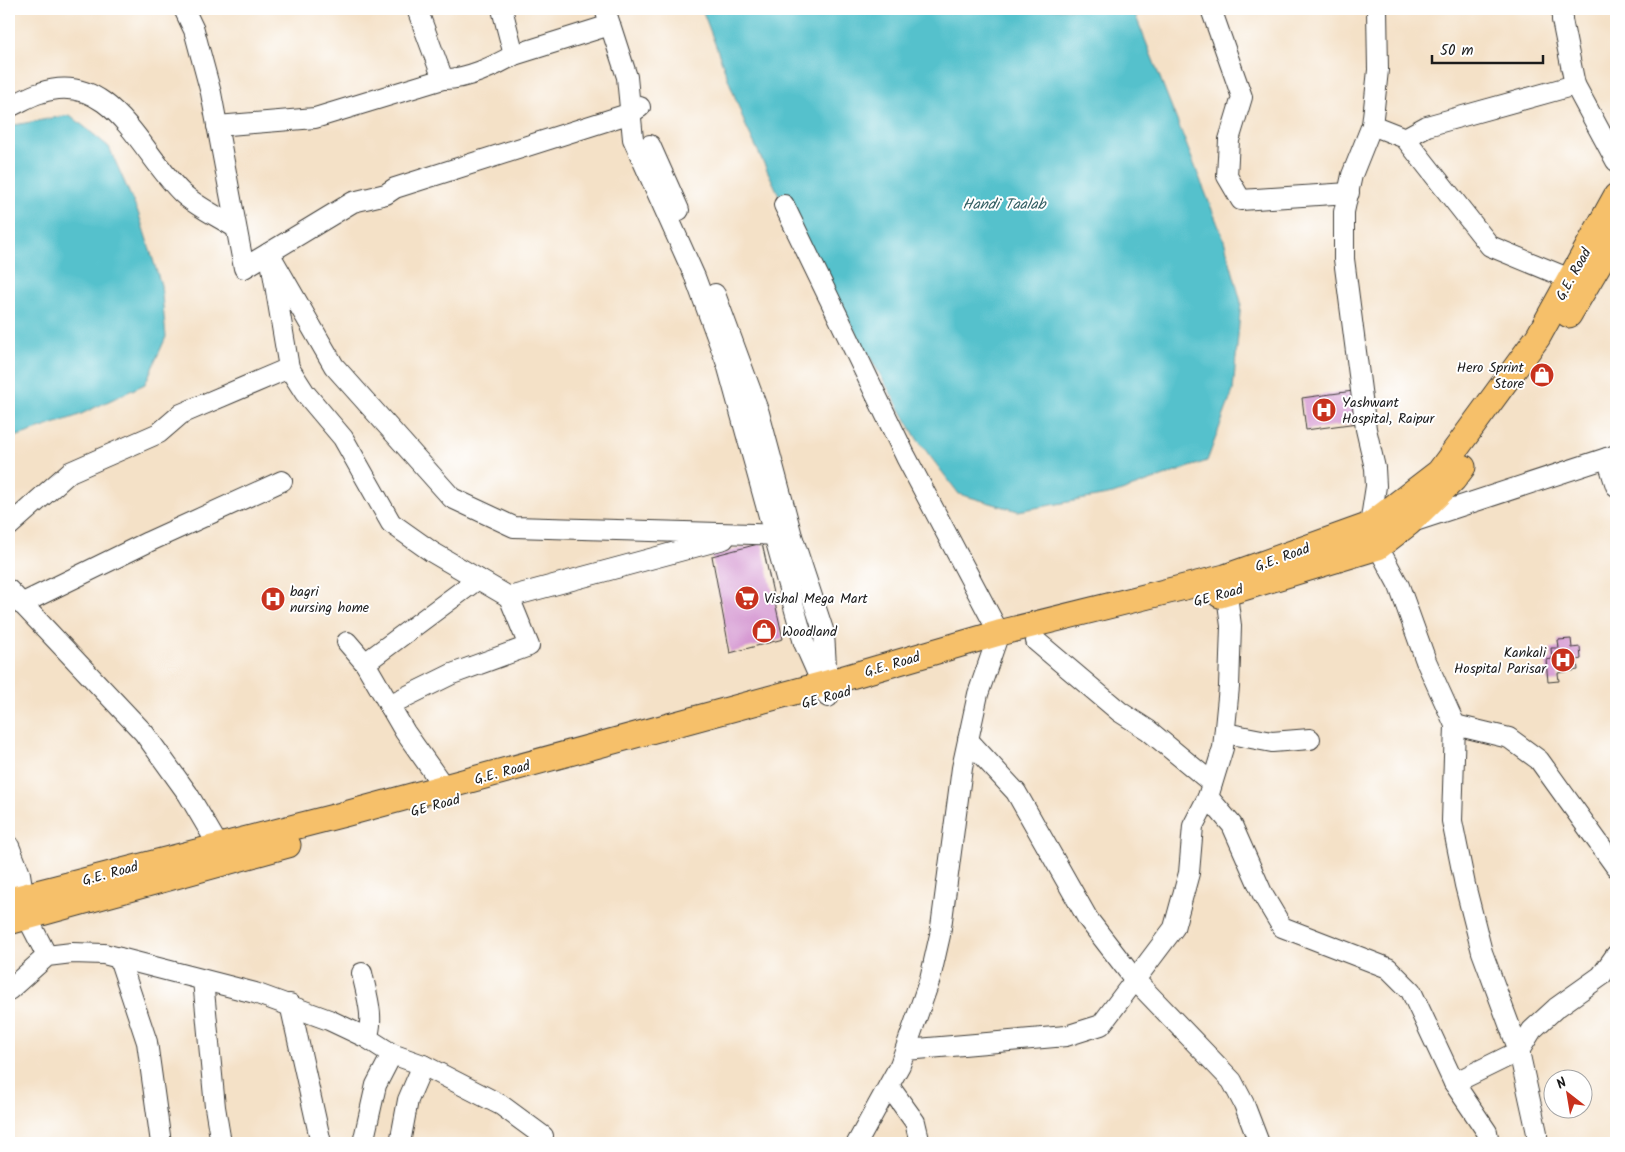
<svg xmlns="http://www.w3.org/2000/svg" width="1625" height="1152" viewBox="0 0 1625 1152" font-family="Kalam,sans-serif">
  <style>
    .water { fill: #54c1cc; stroke: #386e74 }
    .building { fill: #d495d0 }
    .lines { fill: none; stroke-linecap: round; stroke-linejoin: round }
    .minor-casing { stroke: #3c3a36; stroke-width: 22 }
    .major-casing { stroke: #3c3a36; stroke-width: 27 }
    .minor { stroke: #fff; stroke-width: 20 }
    .major { stroke: #f6c06b; stroke-width: 25 }
    .labels { text-anchor: middle; stroke-width: 4; stroke-linejoin: round; paint-order: stroke }
    .street-label { font-size: 14px; fill: #1c1c1c; stroke: #fff }
    .poi-label { font-size: 14px; fill: #1c1c1c; stroke: #fff; text-anchor: start }
    .water-label { font-size: 15px; font-style: italic; fill: #325e62; stroke: #fff }
  </style>
  <rect width="100%" height="100%" fill="#fff"/>
  <filter id="ink" filterUnits="userSpaceOnUse"><feTurbulence type="fractalNoise" baseFrequency=".02" numOctaves="2"/><feDisplacementMap in="SourceGraphic" scale="10" xChannelSelector="R" yChannelSelector="G"/><feConvolveMatrix kernelMatrix="1 2 1 2 8 2 1 2 1" color-interpolation-filters="sRGB"/></filter>
  <filter id="wash" filterUnits="userSpaceOnUse"><feTurbulence type="fractalNoise" baseFrequency=".0096" numOctaves="4" result="noise"/><feDisplacementMap in="SourceGraphic" scale="20" xChannelSelector="R" yChannelSelector="G"/><feGaussianBlur stdDeviation="1.12" result="paint"/><feColorMatrix in="noise" values="0 0 0 0 0 0 0 0 0 0 0 0 0 0 0 0 0 1.4 0 .05"/><feComposite in="paint" operator="in"/></filter>
  <g filter="url(#wash)">
    <rect width="100%" height="100%" fill="#f4e1c7"/>
    <!-- water -->
    <g class="water">
      <path d="M 702,9 L 1133,9 L 1224,240 L 1241,302 L 1233,391 L 1207,461 L 1113,494 L 1018,511 L 959,494 L 917,439 L 790,218 L 745,124 Z"/>
      <path d="M 70,115 L 109,147 L 139,215 L 161,285 L 166,337 L 145,384 L 77,416 L 9,439 L 9,126 Z"/>
    </g>
    <g id="blocks">
      <!-- building -->
      <g class="building">
        <path d="M 1353,391 L 1357,423 L 1306,430 L 1302,398 Z"/>
        <path d="M 762,543 L 783,639 L 730,653 L 712,556 Z"/>
        <path d="M 1571,639 L 1572,648 L 1580,647 L 1581,659 L 1577,660 L 1578,670 L 1558,673 L 1559,681 L 1548,682 L 1546,660 L 1552,659 L 1551,648 L 1559,648 L 1558,640 Z"/>
      </g>
    </g>
  </g>
  <g filter="url(#ink)">
    <use href="#blocks" fill-opacity="0" stroke="#3c3a36" stroke-width="1"/>
    <g class="lines">
      <defs>
        <g id="minor">
          <path d="M 184,9 L 194,30 L 211,93 L 244,268 L 353,202 L 386,194 L 395,188 L 631,113 L 640,107"/>
          <path d="M 417,9 L 443,79"/>
          <path d="M 502,9 L 514,55"/>
          <path d="M 605,9 L 627,77 L 633,139 L 695,277 L 727,364 L 804,643 L 828,697"/>
          <path d="M 1211,9 L 1242,97 L 1229,140 L 1227,176 L 1241,200 L 1349,193"/>
          <path d="M 1377,9 L 1378,70 L 1374,108 L 1372,125 L 1352,175 L 1344,212 L 1344,259 L 1366,429 L 1375,468 L 1376,486 L 1370,525 L 1378,547 L 1399,586 L 1426,661 L 1455,725 L 1452,821 L 1465,885 L 1482,952 L 1519,1051 L 1537,1133 L 1537,1143"/>
          <path d="M 1562,9 L 1562,20 L 1575,85 L 1616,161"/>
          <path d="M 9,107 C 19,103 29,96 40,93 C 111,68 141,154 182,193 C 197,207 219,217 236,228"/>
          <path d="M 1372,125 L 1405,138 L 1490,246 L 1570,279"/>
          <path d="M 217,126 L 315,118 L 443,79 C 465,80 495,66 514,55 L 610,25"/>
          <path d="M 1405,138 L 1427,126 L 1575,85"/>
          <path d="M 650,145 L 679,210"/>
          <path d="M 784,205 L 906,457 L 999,633 L 978,694 L 962,768 L 940,935 L 930,979 L 900,1065 L 857,1143"/>
          <path d="M 269,253 L 334,366 L 452,498 L 514,527 L 785,535"/>
          <path d="M 715,294 L 759,413 L 792,536 L 824,633 L 827,683"/>
          <path d="M 289,368 L 305,393 L 343,438 L 391,523 L 432,552 L 509,597 L 724,539"/>
          <path d="M 1607,458 L 1616,486"/>
          <path d="M 1409,523 L 1616,455"/>
          <path d="M 9,526 L 70,472 L 159,433 L 181,414 L 289,368 L 272,267"/>
          <path d="M 9,590 L 144,733 L 188,794 L 218,845"/>
          <path d="M 21,604 L 148,542 L 282,481"/>
          <path d="M 1036,641 L 1120,712 L 1148,730 L 1212,783"/>
          <path d="M 347,642 L 365,663 L 405,732 L 444,787"/>
          <path d="M 365,663 L 478,579"/>
          <path d="M 389,705 L 452,674 L 529,646 L 509,597"/>
          <path d="M 1455,725 L 1509,738 L 1539,760 L 1616,867"/>
          <path d="M 1225,733 L 1272,742 L 1310,739"/>
          <path d="M 968,740 L 1016,792 L 1088,919 L 1135,980 L 1232,1081 L 1244,1104 L 1259,1143"/>
          <path d="M 1208,797 L 1232,825 L 1263,895 L 1282,927 L 1388,968 L 1411,991 L 1454,1083 L 1519,1051 L 1532,1030 L 1556,1008 L 1601,976 L 1616,955"/>
          <path d="M 9,846 L 20,874 L 27,917 L 47,956"/>
          <path d="M 119,958 L 147,1042 L 161,1143"/>
          <path d="M 362,973 C 366,993 375,1018 367,1038"/>
          <path d="M 203,980 L 215,1107 L 221,1143"/>
          <path d="M 9,990 L 47,956 L 72,953 L 104,954 L 255,993 L 329,1020 L 367,1038 L 392,1054 L 423,1065 L 501,1105 L 543,1136"/>
          <path d="M 290,1004 L 321,1143"/>
          <path d="M 906,1050 L 1066,1036 L 1101,1025 L 1174,928 L 1189,873 L 1193,826 L 1208,797 L 1223,748 L 1229,687 L 1231,626 L 1225,579"/>
          <path d="M 1454,1083 L 1487,1132 L 1489,1143"/>
          <path d="M 889,1086 L 915,1122 L 920,1143"/>
          <path d="M 363,1143 L 376,1085 L 392,1054"/>
          <path d="M 400,1143 L 408,1100 L 423,1065"/>
        </g>
        <g id="major">
          <path d="M 1569,315 L 1616,235"/>
          <path d="M 1220,595 L 1378,547 L 1409,523 L 1454,479 L 1463,467"/>
          <path d="M 9,900 L 345,814 L 827,683 L 999,633 L 1225,577 L 1370,525 L 1439,472 L 1538,337 L 1616,196"/>
          <path d="M 9,922 L 288,845"/>
        </g>
      </defs>
      <!-- minor casing -->
      <use href="#minor" class="minor-casing"/>
      <!-- major casing -->
      <use href="#major" class="major-casing"/>
      <!-- minor -->
      <use href="#minor" class="minor"/>
      <!-- major -->
      <use href="#major" class="major"/>
    </g>
  </g>
  <!-- icons -->
  <defs>
    <symbol id="shop-disc" viewBox="-11 -11 22 22"><circle r="9.5" fill="#c8321e" stroke="#fff"/><path d="M-5-2.5h2.3a2.7 3.5 0 0 1 5.4 0H5L5.5 6h-11ZM-1.5-2.5h3a1.5 2.3 0 0 0-3 0Z" fill="#fff"/></symbol>
    <symbol id="hospital-disc" viewBox="-11 -11 22 22"><circle r="9.5" fill="#c8321e" stroke="#fff"/><path d="M-5-5h3v3.5h4V-5h3V5h-3V1.5h-4V5h-3Z" fill="#fff"/></symbol>
    <symbol id="supermarket-disc" viewBox="-11 -11 22 22"><circle r="9.5" fill="#c8321e" stroke="#fff"/><path d="M-6-5.5h2.5l.6 2H6L4.5 2H-2.5L-4.4-4H-6ZM-1.5 3.2a1.3 1.3 0 1 0 .1 0ZM3 3.2a1.3 1.3 0 1 0 .1 0Z" fill="#fff"/></symbol>
  </defs>
  <g fill-rule="evenodd">
    <use href="#shop-disc" x="1528" y="361" width="28" height="28"/>
    <use href="#hospital-disc" x="1310" y="396" width="28" height="28"/>
    <use href="#supermarket-disc" x="733" y="584" width="28" height="28"/>
    <use href="#hospital-disc" x="259" y="585" width="28" height="28"/>
    <use href="#shop-disc" x="750" y="617" width="28" height="28"/>
    <use href="#hospital-disc" x="1549" y="646" width="28" height="28"/>
  </g>
  <g class="labels">
    <!-- street labels -->
    <g class="street-label">
      <text transform="translate(1573 274) rotate(-61)" y="5">G.E. Road</text>
      <text transform="translate(1282 557) rotate(-20)" y="5">G.E. Road</text>
      <text transform="translate(1218 595) rotate(-15)" y="5">GE Road</text>
      <text transform="translate(892 664) rotate(-16)" y="5">G.E. Road</text>
      <text transform="translate(826 697) rotate(-15)" y="5">GE Road</text>
      <text transform="translate(502 772) rotate(-15)" y="5">G.E. Road</text>
      <text transform="translate(435 805) rotate(-15)" y="5">GE Road</text>
      <text transform="translate(110 873) rotate(-15)" y="5">G.E. Road</text>
    </g>
    <!-- poi labels -->
    <g class="poi-label">
      <text x="1524" y="372" text-anchor="end">Hero Sprint<tspan x="1524" dy="16">Store</tspan></text>
      <text x="1342" y="407">Yashwant<tspan x="1342" dy="16">Hospital, Raipur</tspan></text>
      <text x="290" y="596">bagri<tspan x="290" dy="16">nursing home</tspan></text>
      <text x="764" y="603">Vishal Mega Mart</text>
      <text x="782" y="636">Woodland</text>
      <text x="1546" y="657" text-anchor="end">Kankali<tspan x="1546" dy="16">Hospital Parisar</tspan></text>
    </g>
    <!-- water labels -->
    <g class="water-label">
      <text x="1004" y="209">Handi Taalab</text>
    </g>
  </g>
  <!-- margin -->
  <rect width="1625" height="1152" fill="none" stroke="#fff" stroke-width="30"/>
  <!-- north arrow -->
  <g transform="translate(1568 1094) rotate(329)"><circle r="24" fill="#ffffff" stroke="#a4a4a4"/>
  <path d="M0-4L9 19L0 12L-9 19Z" fill="#c8321e"/>
  <text y="-8" font-size="14" font-weight="bold" text-anchor="middle" fill="#1c1c1c">N</text>
  </g>
  <!-- scale -->
  <path d="M1432 55v8h111v-8" fill="none" stroke="#1c1c1c" stroke-width="2.5"/>
  <text x="1440" y="55" font-size="15" fill="#1c1c1c" stroke="#ffffff" stroke-width="4" paint-order="stroke">50 m</text>
</svg>
